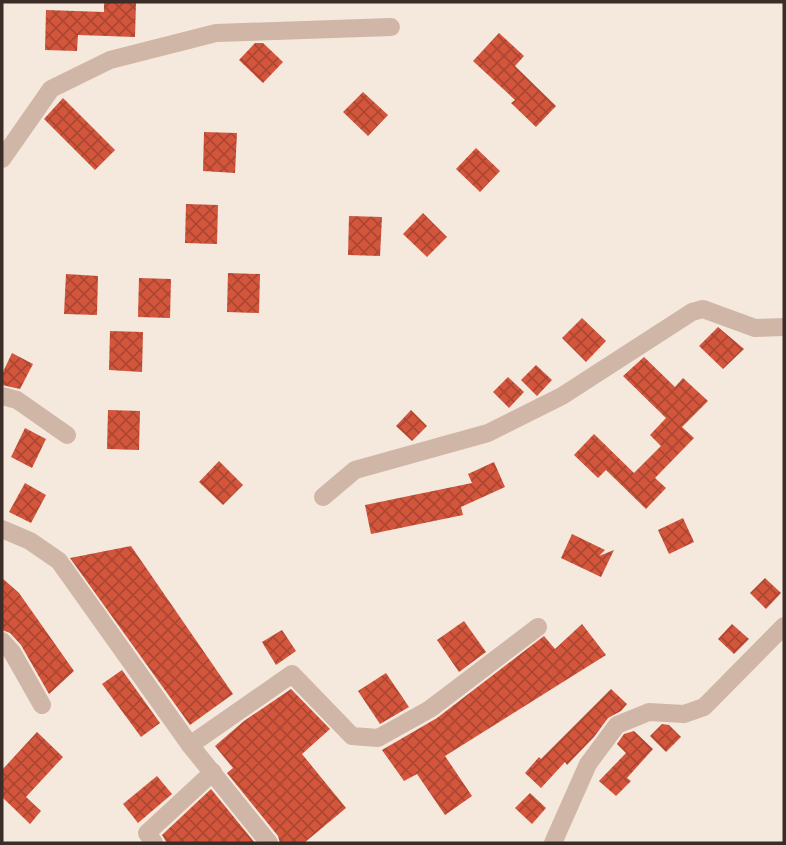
<svg xmlns="http://www.w3.org/2000/svg" width="786" height="845" viewBox="0 0 786 845" font-family="'Golos Text',sans-serif">
  <style>
    .building { fill: url(#building-cross-hatch) }
    .lines { fill: none; stroke-linecap: round; stroke-linejoin: round }
    .street { stroke: #cfb6a7; stroke-width: 18 }
  </style>
  <defs>
    <pattern id="building-cross-hatch" width="8" height="8" patternUnits="userSpaceOnUse" patternTransform="scale(1.75)"><rect width="8" height="8" fill="#d3553c"/><path d="M0 0l8 8M0 8l8-8" fill="none" stroke="#ac4732"/></pattern>
  </defs>
  <rect width="100%" height="100%" fill="#f5e8dd"/>
  <!-- building -->
  <g class="building">
    <path d="M 104,2 L 136,2 L 135,37 L 78,35 L 77,51 L 45,50 L 46,10 L 104,12 Z"/>
    <path d="M 499,33 L 524,56 L 515,66 L 556,106 L 536,127 L 511,103 L 515,100 L 473,61 Z"/>
    <path d="M 255,43 L 263,43 L 283,62 L 263,83 L 239,60 Z"/>
    <path d="M 363,92 L 388,115 L 368,136 L 343,112 Z"/>
    <path d="M 63,98 L 115,150 L 95,170 L 44,119 Z"/>
    <path d="M 204,132 L 237,133 L 235,173 L 203,171 Z"/>
    <path d="M 476,148 L 500,171 L 480,192 L 456,169 Z"/>
    <path d="M 186,204 L 218,205 L 217,244 L 185,243 Z"/>
    <path d="M 423,213 L 447,237 L 427,257 L 403,234 Z"/>
    <path d="M 349,216 L 382,217 L 380,256 L 348,255 Z"/>
    <path d="M 228,273 L 260,274 L 259,313 L 227,312 Z"/>
    <path d="M 66,274 L 98,276 L 97,315 L 64,314 Z"/>
    <path d="M 139,278 L 171,279 L 170,318 L 138,317 Z"/>
    <path d="M 582,318 L 606,341 L 586,362 L 562,338 Z"/>
    <path d="M 718,327 L 744,349 L 723,369 L 699,346 Z"/>
    <path d="M 110,331 L 143,332 L 142,372 L 109,370 Z"/>
    <path d="M 12,353 L 33,364 L 20,389 L 2,385 L 2,374 Z"/>
    <path d="M 644,357 L 675,387 L 683,378 L 708,401 L 682,427 L 694,438 L 655,478 L 666,488 L 646,509 L 606,470 L 598,478 L 574,455 L 594,434 L 634,473 L 661,446 L 650,435 L 666,418 L 623,376 Z"/>
    <path d="M 536,365 L 552,380 L 537,396 L 521,380 Z"/>
    <path d="M 508,377 L 524,392 L 509,408 L 493,392 Z"/>
    <path d="M 108,410 L 140,411 L 139,450 L 107,449 Z"/>
    <path d="M 411,410 L 427,426 L 412,441 L 396,426 Z"/>
    <path d="M 25,428 L 46,439 L 32,468 L 11,457 Z"/>
    <path d="M 219,461 L 243,485 L 223,505 L 199,482 Z"/>
    <path d="M 494,462 L 505,487 L 461,507 L 463,515 L 371,534 L 365,505 L 472,483 L 468,474 Z"/>
    <path d="M 25,483 L 46,495 L 31,523 L 9,512 Z"/>
    <path d="M 683,518 L 694,542 L 669,554 L 658,530 Z"/>
    <path d="M 572,534 L 605,550 L 599,556 L 614,550 L 601,577 L 561,558 Z"/>
    <path d="M 131,546 L 233,694 L 190,725 L 70,558 Z"/>
    <path d="M 2,578 L 19,593 L 74,671 L 49,694 L 21,645 L 10,633 L 2,630 Z"/>
    <path d="M 765,578 L 781,593 L 766,609 L 750,593 Z"/>
    <path d="M 464,621 L 486,652 L 459,672 L 437,640 Z"/>
    <path d="M 582,624 L 606,655 L 445,756 L 472,796 L 445,815 L 417,774 L 404,781 L 382,750 L 437,718 L 544,636 L 555,649 Z"/>
    <path d="M 732,624 L 749,639 L 734,654 L 718,639 Z"/>
    <path d="M 282,630 L 296,651 L 276,665 L 262,642 Z"/>
    <path d="M 122,670 L 160,723 L 141,737 L 102,684 Z"/>
    <path d="M 386,673 L 409,707 L 380,724 L 358,691 Z"/>
    <path d="M 291,689 L 330,729 L 302,754 L 346,808 L 304,843 L 280,843 L 278,836 L 227,773 L 233,768 L 215,746 L 244,721 Z"/>
    <path d="M 611,689 L 627,704 L 621,711 L 608,718 L 594,737 L 567,765 L 565,762 L 541,788 L 525,773 L 539,757 L 541,759 Z"/>
    <path d="M 662,724 L 669,725 L 681,737 L 666,752 L 650,736 Z"/>
    <path d="M 634,731 L 653,749 L 627,778 L 631,781 L 616,796 L 599,781 L 626,753 L 617,744 L 624,734 Z"/>
    <path d="M 37,732 L 63,757 L 26,797 L 41,811 L 30,824 L 2,797 L 2,770 Z"/>
    <path d="M 157,776 L 172,794 L 138,823 L 123,804 Z"/>
    <path d="M 211,789 L 255,843 L 167,843 L 162,835 Z"/>
    <path d="M 530,793 L 546,808 L 532,824 L 515,808 Z"/>
  </g>
  <g class="lines">
    <!-- street -->
    <g class="street">
      <path d="M 2,159 L 51,89 L 110,60 L 216,33 L 391,27"/>
      <path d="M 2,396 L 17,400 L 67,435"/>
      <path d="M 323,497 L 355,470 L 488,433 L 562,396 L 692,312 L 703,309 L 755,328 L 784,327"/>
      <path d="M 2,529 L 30,541 L 59,561 L 190,745 L 269,843"/>
      <path d="M 2,641 L 12,652 L 42,705"/>
      <path d="M 190,745 L 292,674 L 352,736 L 378,738 L 430,709 L 538,627"/>
      <path d="M 154,843 L 147,833 L 213,772"/>
      <path d="M 553,843 L 588,764 L 617,725 L 649,712 L 684,714 L 704,707 L 784,626"/>
    </g>
  </g>
  <!-- border -->
  <rect width="786" height="845" fill="none" stroke="#3b2c28" stroke-width="7"/>
</svg>
